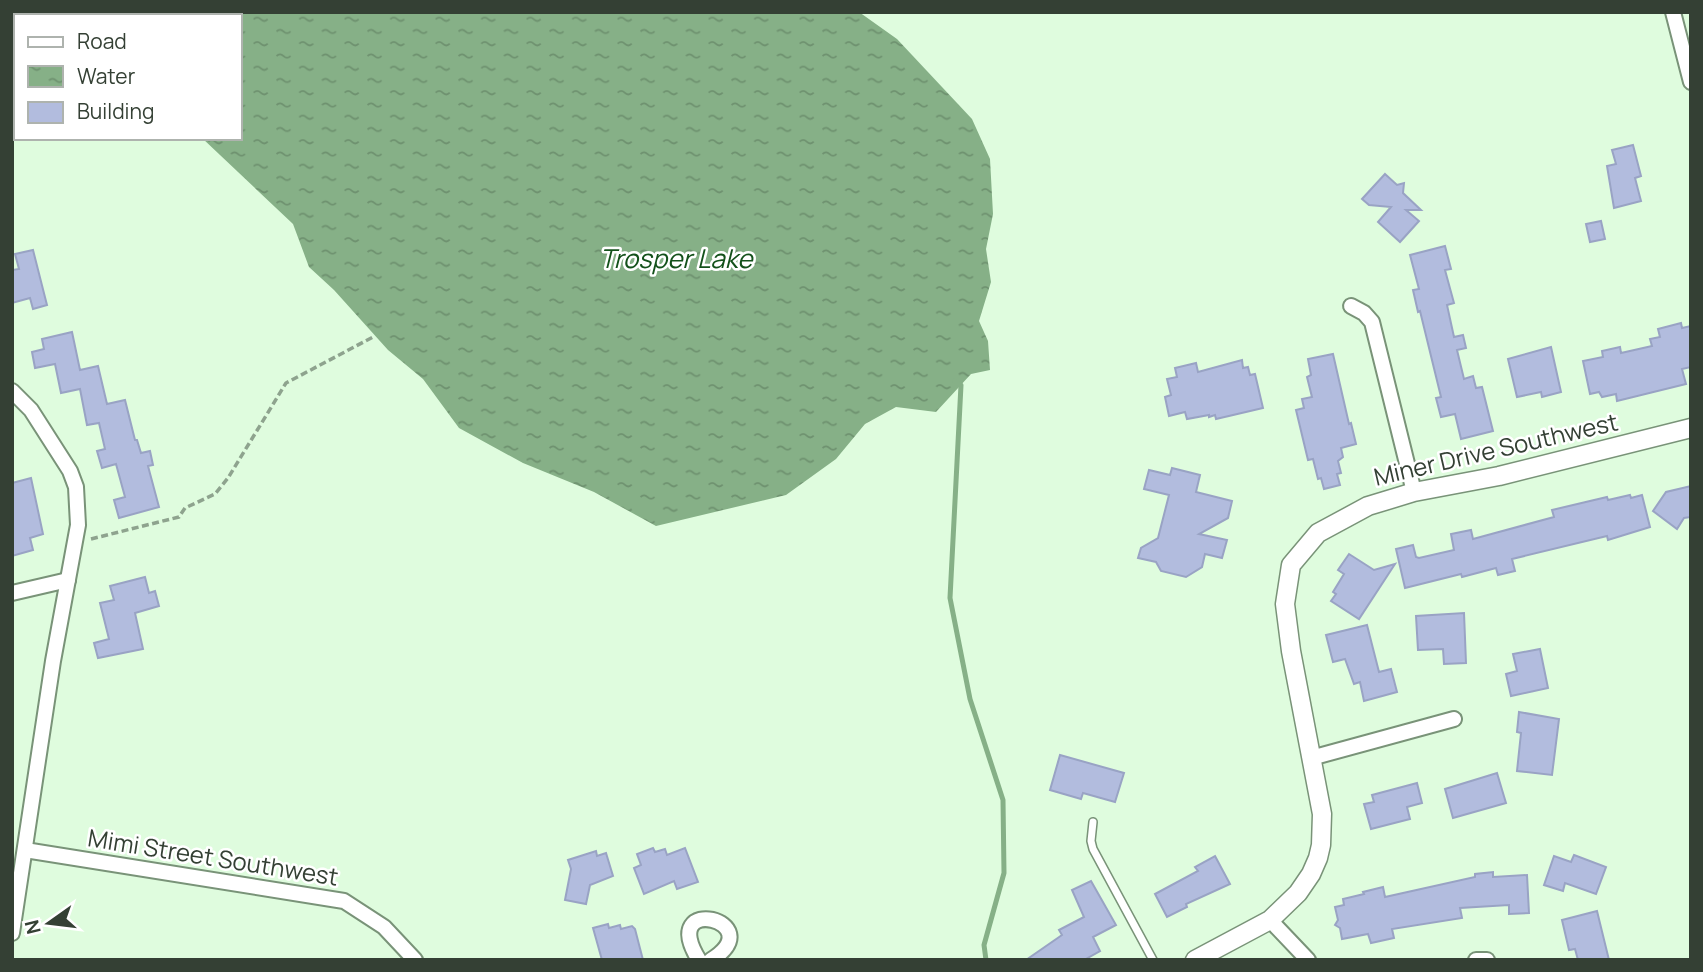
<svg xmlns="http://www.w3.org/2000/svg" width="1703" height="972" viewBox="0 0 1703 972" font-family="Manrope,sans-serif">
  <style>
    .water { fill: url(#water-ripples) }
    .lines { fill: none; stroke-linecap: round; stroke-linejoin: round }
    .stream { stroke: #86b087; stroke-width: 5 }
    .building { fill: #b2bcde; stroke: #99a3c4; stroke-width: 2 }
    .service-casing { stroke: #799378; stroke-width: 10 }
    .minor-casing { stroke: #799378; stroke-width: 18 }
    .tertiary-casing { stroke: #799378; stroke-width: 21 }
    .path { stroke: #8ea38e; stroke-width: 3.5; stroke-dasharray: 7 3.5; stroke-linecap: butt }
    .service { stroke: #fff; stroke-width: 7 }
    .minor { stroke: #fff; stroke-width: 14 }
    .tertiary { stroke: #fff; stroke-width: 18 }
    .labels { text-anchor: middle; stroke-width: 5; stroke-linejoin: round; paint-order: stroke }
    .street-label { font-size: 24px; fill: #344034; stroke: #fff }
    .water-label { font-size: 26px; font-style: italic; fill: #13511a; stroke: #fff }
  </style>
  <defs>
    <pattern id="water-ripples" width="26" height="14" patternUnits="userSpaceOnUse" patternTransform="scale(1.75)"><rect width="26" height="14" fill="#86b087"/><path d="M2 4q2-2 4 0t4 0M15 11q2-2 4 0t4 0" fill="none" stroke="#6e916f"/></pattern>
  </defs>
  <rect width="100%" height="100%" fill="#dffcde"/>
  <!-- water -->
  <path class="water" d="M 138,12 L 859,12 L 897,39 L 972,119 L 990,159 L 993,214 L 986,249 L 991,282 L 979,321 L 988,341 L 990,370 L 971,374 L 936,412 L 896,407 L 865,424 L 836,459 L 786,495 L 656,526 L 594,492 L 523,463 L 459,428 L 423,379 L 388,350 L 334,290 L 309,267 L 293,224 L 202,138 L 240,138 L 240,16 L 140,16 Z"/>
  <g class="lines">
    <!-- stream -->
    <path class="stream" d="M 955,381 L 961,385 L 950,598 L 970,699 L 1003,800 L 1004,873 L 984,945 L 986,960"/>
  </g>
  <!-- building -->
  <g class="building">
    <path d="M 1633,145 L 1641,176 L 1635,178 L 1641,201 L 1614,208 L 1607,166 L 1616,164 L 1612,150 Z"/>
    <path d="M 1385,174 L 1397,185 L 1404,183 L 1403,193 L 1421,210 L 1406,210 L 1419,221 L 1400,242 L 1378,222 L 1391,207 L 1369,205 L 1362,199 Z"/>
    <path d="M 1601,221 L 1605,239 L 1590,242 L 1586,224 Z"/>
    <path d="M 1445,246 L 1451,269 L 1445,270 L 1454,303 L 1447,305 L 1454,337 L 1463,335 L 1466,348 L 1457,350 L 1464,379 L 1473,376 L 1476,388 L 1482,387 L 1493,431 L 1461,439 L 1455,414 L 1441,417 L 1436,398 L 1441,397 L 1420,311 L 1418,312 L 1413,290 L 1419,289 L 1410,255 Z"/>
    <path d="M 33,250 L 47,305 L 33,309 L 30,298 L 12,303 L 12,270 L 19,269 L 15,254 Z"/>
    <path d="M 1681,323 L 1682,328 L 1691,326 L 1691,367 L 1682,369 L 1686,384 L 1617,401 L 1616,394 L 1602,397 L 1599,392 L 1590,394 L 1583,361 L 1603,357 L 1602,351 L 1620,347 L 1621,353 L 1652,346 L 1650,339 L 1660,337 L 1658,329 Z"/>
    <path d="M 72,332 L 80,370 L 98,366 L 107,404 L 125,400 L 135,440 L 137,440 L 141,453 L 150,451 L 153,465 L 148,466 L 159,507 L 119,518 L 114,500 L 125,497 L 116,464 L 102,468 L 97,451 L 105,449 L 99,423 L 87,425 L 80,389 L 61,393 L 55,364 L 35,368 L 32,352 L 44,349 L 42,339 Z"/>
    <path d="M 1551,347 L 1561,392 L 1542,397 L 1541,392 L 1517,397 L 1508,359 Z"/>
    <path d="M 1333,354 L 1349,424 L 1351,423 L 1356,444 L 1341,448 L 1343,457 L 1338,461 L 1341,473 L 1337,474 L 1340,485 L 1324,489 L 1321,478 L 1318,479 L 1313,459 L 1308,460 L 1296,410 L 1304,408 L 1302,399 L 1312,397 L 1307,377 L 1311,375 L 1308,359 Z"/>
    <path d="M 1242,360 L 1243,368 L 1248,367 L 1250,375 L 1255,374 L 1263,408 L 1216,419 L 1215,415 L 1209,417 L 1209,415 L 1187,419 L 1185,412 L 1169,416 L 1165,397 L 1171,395 L 1167,379 L 1177,377 L 1175,368 L 1196,363 L 1198,372 Z"/>
    <path d="M 1172,468 L 1200,475 L 1196,492 L 1232,501 L 1228,518 L 1199,534 L 1227,540 L 1222,558 L 1205,554 L 1202,567 L 1186,577 L 1161,571 L 1156,562 L 1138,558 L 1141,548 L 1158,538 L 1169,495 L 1144,489 L 1149,470 L 1170,475 Z"/>
    <path d="M 31,478 L 43,534 L 30,538 L 33,550 L 12,556 L 12,483 Z"/>
    <path d="M 1691,486 L 1691,517 L 1684,518 L 1677,529 L 1653,511 L 1666,492 Z"/>
    <path d="M 1630,495 L 1631,498 L 1642,495 L 1650,527 L 1608,540 L 1607,536 L 1512,559 L 1515,571 L 1498,575 L 1496,568 L 1462,577 L 1461,574 L 1405,588 L 1396,549 L 1413,545 L 1416,557 L 1419,558 L 1454,550 L 1451,534 L 1471,530 L 1473,539 L 1554,517 L 1552,510 L 1607,497 L 1608,500 Z"/>
    <path d="M 1349,554 L 1374,570 L 1395,564 L 1359,619 L 1331,601 L 1336,594 L 1333,592 L 1344,574 L 1338,570 Z"/>
    <path d="M 145,577 L 149,593 L 155,591 L 159,606 L 135,613 L 143,649 L 98,658 L 94,643 L 109,639 L 100,603 L 114,600 L 110,586 Z"/>
    <path d="M 1464,613 L 1466,663 L 1444,664 L 1443,649 L 1418,650 L 1416,616 Z"/>
    <path d="M 1367,625 L 1379,672 L 1391,669 L 1397,692 L 1364,701 L 1360,682 L 1354,684 L 1345,659 L 1333,662 L 1326,635 Z"/>
    <path d="M 1540,649 L 1548,688 L 1511,696 L 1506,674 L 1517,671 L 1513,654 Z"/>
    <path d="M 1519,712 L 1559,719 L 1552,775 L 1517,771 L 1521,733 L 1517,732 Z"/>
    <path d="M 1060,755 L 1124,773 L 1115,802 L 1083,793 L 1081,799 L 1050,790 Z"/>
    <path d="M 1497,773 L 1506,803 L 1453,818 L 1445,789 Z"/>
    <path d="M 1417,783 L 1422,803 L 1407,807 L 1410,819 L 1371,829 L 1364,804 L 1374,802 L 1372,795 Z"/>
    <path d="M 653,848 L 655,852 L 665,849 L 667,855 L 685,848 L 698,882 L 677,889 L 674,881 L 644,894 L 634,868 L 641,865 L 637,854 Z"/>
    <path d="M 596,851 L 597,856 L 606,853 L 613,876 L 590,885 L 586,904 L 565,900 L 571,869 L 568,860 Z"/>
    <path d="M 1574,855 L 1606,867 L 1596,894 L 1565,883 L 1563,891 L 1544,885 L 1554,856 L 1571,862 Z"/>
    <path d="M 1215,856 L 1230,884 L 1186,904 L 1187,907 L 1167,917 L 1155,894 L 1198,871 L 1195,867 Z"/>
    <path d="M 1493,872 L 1493,877 L 1527,875 L 1529,913 L 1509,914 L 1509,905 L 1460,908 L 1462,918 L 1392,929 L 1394,938 L 1371,943 L 1368,934 L 1342,939 L 1340,928 L 1335,925 L 1338,920 L 1335,907 L 1344,905 L 1343,899 L 1364,894 L 1363,892 L 1383,887 L 1385,897 L 1475,877 L 1475,874 Z"/>
    <path d="M 1091,881 L 1116,925 L 1093,937 L 1100,951 L 1084,960 L 1026,960 L 1062,935 L 1059,930 L 1084,917 L 1072,890 Z"/>
    <path d="M 1597,911 L 1609,960 L 1578,960 L 1575,949 L 1569,950 L 1562,920 Z"/>
    <path d="M 608,924 L 609,928 L 620,925 L 621,929 L 632,926 L 635,929 L 643,960 L 602,960 L 593,928 Z"/>
  </g>
  <g class="lines">
    <defs>
      <path id="service" d="M 1093,822 L 1091,841 L 1093,849 L 1153,960"/>
      <g id="minor">
        <path d="M 1673,12 L 1691,82"/>
        <path d="M 1351,306 L 1364,313 L 1372,322 L 1414,492"/>
        <path d="M 12,391 L 31,410 L 70,471 L 76,487 L 78,525 L 53,661 L 12,933"/>
        <path d="M 12,593 L 68,580"/>
        <path d="M 1311,758 L 1454,719"/>
        <path d="M 25,850 L 344,901 L 384,927 L 415,960"/>
        <path d="M 1270,920 L 1308,960"/>
        <path d="M 699,960 C 656,892 773,921 711,960"/>
        <path d="M 1476,960 L 1487,960"/>
      </g>
      <path id="tertiary" d="M 1195,960 L 1270,920 L 1298,893 L 1311,874 L 1318,858 L 1321,845 L 1322,814 L 1291,651 L 1285,604 L 1291,565 L 1318,533 L 1368,506 L 1414,492 L 1499,476 L 1691,428"/>
    </defs>
    <!-- service casing -->
    <use href="#service" class="service-casing"/>
    <!-- minor casing -->
    <use href="#minor" class="minor-casing"/>
    <!-- tertiary casing -->
    <use href="#tertiary" class="tertiary-casing"/>
    <!-- path -->
    <path class="path" d="M 91,539 L 179,517 L 185,508 L 215,494 L 228,478 L 286,383 L 375,336"/>
    <!-- service -->
    <use href="#service" class="service"/>
    <!-- minor -->
    <use href="#minor" class="minor"/>
    <!-- tertiary -->
    <use href="#tertiary" class="tertiary"/>
  </g>
  <g class="labels">
    <!-- street labels -->
    <g class="street-label">
      <text transform="translate(1496 450) rotate(-13)" y="8">Miner Drive Southwest</text>
      <text transform="translate(213 858) rotate(9)" y="8">Mimi Street Southwest</text>
    </g>
    <!-- water labels -->
    <g class="water-label">
      <text x="676" y="268">Trosper Lake</text>
    </g>
  </g>
  <!-- border -->
  <rect width="1703" height="972" fill="none" stroke="#344034" stroke-width="28"/>
  <!-- legend -->
  <rect x="14" y="14" width="228" height="126" fill="#ffffff" stroke="#aeb3ae" stroke-width="2"/>
  <rect x="28" y="37" width="35" height="10" fill="#ffffff" stroke="#aeb3ae" stroke-width="2"/>
  <text x="77" y="49" font-size="21" fill="#344034">Road</text>
  <rect x="28" y="66" width="35" height="21" fill="url(#water-ripples)" stroke="#aeb3ae" stroke-width="2"/>
  <text x="77" y="84" font-size="21" fill="#344034">Water</text>
  <rect x="28" y="102" width="35" height="21" fill="#b2bcde" stroke="#aeb3ae" stroke-width="2"/>
  <text x="77" y="119" font-size="21" fill="#344034">Building</text>
  <!-- north arrow -->
  <g transform="translate(49 923) rotate(256)" stroke="#ffffff" stroke-width="5" paint-order="stroke">
  <path d="M0-5L12 26L0 18L-12 26Z" fill="#344034"/>
  <text y="-10" font-size="19" font-weight="bold" text-anchor="middle" fill="#344034">N</text>
  </g>
</svg>
